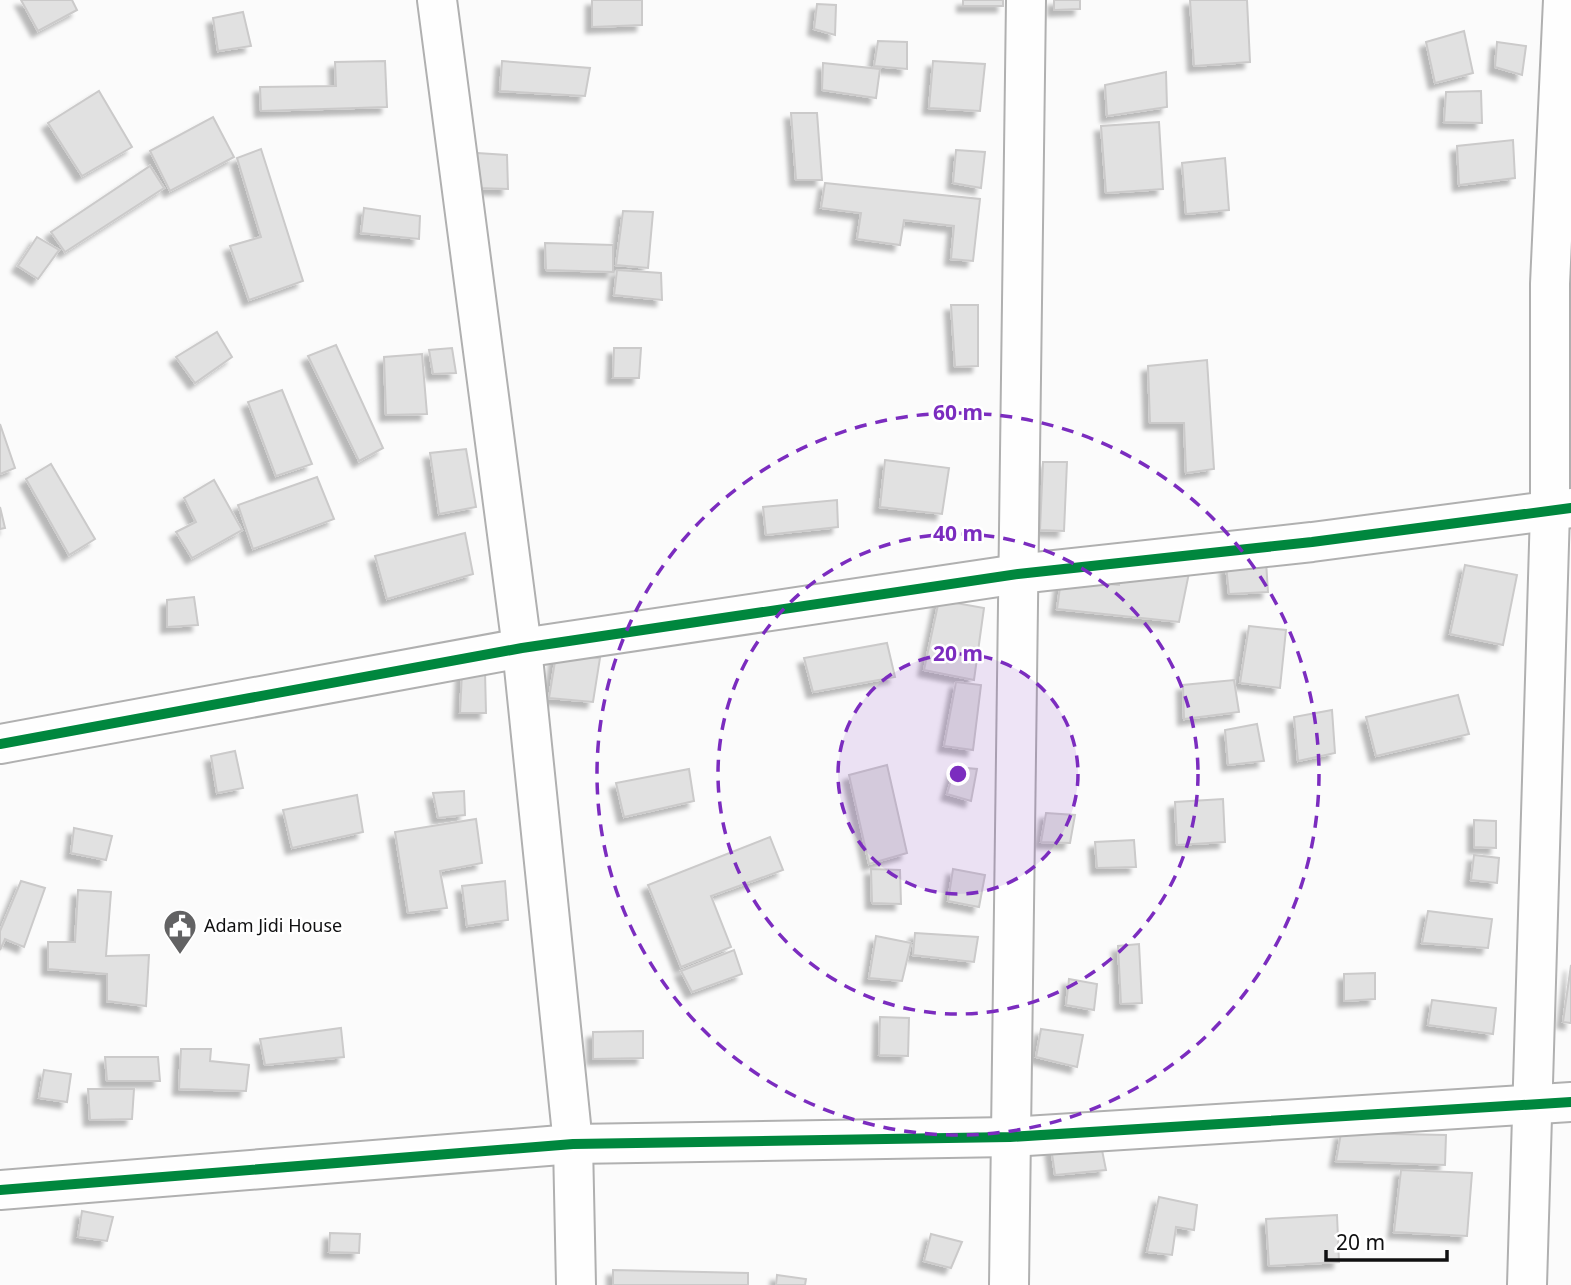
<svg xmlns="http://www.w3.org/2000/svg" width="1571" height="1285" viewBox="0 0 1571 1285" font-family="'Noto Sans',sans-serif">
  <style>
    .building { fill: #e1e1e1; stroke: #cbcaca; stroke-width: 2; filter: url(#shadow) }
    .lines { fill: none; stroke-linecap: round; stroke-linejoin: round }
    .minor-casing { stroke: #b0b0b0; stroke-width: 42 }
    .minor { stroke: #fefefe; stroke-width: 38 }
    .cycleway-casing { stroke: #fff; stroke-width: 15 }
    .cycleway { stroke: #00873e; stroke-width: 10 }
    .ring { fill: none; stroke: #7b2cbf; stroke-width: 3.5; stroke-dasharray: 12 9 }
    .labels { text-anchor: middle; stroke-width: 5; stroke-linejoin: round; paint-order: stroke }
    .poi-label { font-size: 18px; fill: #101011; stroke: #fff; text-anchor: start }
    .centre { fill: #7b2cbf; stroke: #fff; stroke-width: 3.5 }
    .ring-label { font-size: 21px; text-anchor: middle; font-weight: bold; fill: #7b2cbf; stroke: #fff; stroke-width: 5; stroke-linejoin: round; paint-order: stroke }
  </style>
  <defs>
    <filter id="shadow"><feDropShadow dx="-6" dy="6" stdDeviation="2" flood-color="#0004"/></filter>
  </defs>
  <rect width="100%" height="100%" fill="#fbfbfb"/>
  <!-- building -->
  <g class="building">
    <path d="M 21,0 L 72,0 L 77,10 L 38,31 Z"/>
    <path d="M 592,0 L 642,0 L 642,25 L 592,27 Z"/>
    <rect x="963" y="0" width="40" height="6"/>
    <path d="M 1054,0 L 1080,0 L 1080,9 L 1054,10 Z"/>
    <path d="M 1190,0 L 1247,0 L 1250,62 L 1194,66 Z"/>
    <path d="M 817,4 L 836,5 L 835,35 L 814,29 Z"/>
    <path d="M 243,12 L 251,46 L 218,51 L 213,18 Z"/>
    <path d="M 1464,31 L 1473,73 L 1435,83 L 1426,42 Z"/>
    <path d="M 878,41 L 907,42 L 907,69 L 874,66 Z"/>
    <path d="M 1497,42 L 1526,46 L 1522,75 L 1495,67 Z"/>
    <path d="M 385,61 L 387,107 L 261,111 L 260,87 L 336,86 L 335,62 Z"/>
    <path d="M 502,61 L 590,68 L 585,96 L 500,91 Z"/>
    <path d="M 933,61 L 985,64 L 980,111 L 929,108 Z"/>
    <path d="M 823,63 L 880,69 L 876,98 L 822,90 Z"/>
    <path d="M 1166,72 L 1167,107 L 1107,116 L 1105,85 Z"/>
    <path d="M 99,91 L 132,147 L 82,176 L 48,123 Z"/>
    <path d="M 1481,91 L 1482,123 L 1444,122 L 1446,92 Z"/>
    <path d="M 791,113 L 817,113 L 822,180 L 796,180 Z"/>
    <path d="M 213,117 L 234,157 L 170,191 L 150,151 Z"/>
    <path d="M 1159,122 L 1163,189 L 1106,193 L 1101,126 Z"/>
    <path d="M 1513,140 L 1515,178 L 1459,185 L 1457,146 Z"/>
    <path d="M 261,149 L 303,281 L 249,300 L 230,246 L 261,237 L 237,158 Z"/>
    <path d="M 956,150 L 985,152 L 981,188 L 953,183 Z"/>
    <path d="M 477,153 L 507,155 L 508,189 L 478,188 Z"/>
    <path d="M 1225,158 L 1229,210 L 1186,214 L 1182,163 Z"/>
    <path d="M 150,166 L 164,188 L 65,252 L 51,232 Z"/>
    <path d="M 825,183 L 980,199 L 973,261 L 951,259 L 954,226 L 904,220 L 900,245 L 857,239 L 861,213 L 821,208 Z"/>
    <path d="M 364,208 L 420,216 L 419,239 L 361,233 Z"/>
    <path d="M 623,211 L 653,212 L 648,268 L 616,265 Z"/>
    <path d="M 37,237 L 59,250 L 38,279 L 18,266 Z"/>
    <path d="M 545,243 L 613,245 L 613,272 L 546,270 Z"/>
    <path d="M 617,270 L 661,273 L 662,300 L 614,295 Z"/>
    <path d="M 951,305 L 978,305 L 978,366 L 955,367 Z"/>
    <path d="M 217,332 L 232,357 L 195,383 L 176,357 Z"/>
    <path d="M 336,345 L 383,448 L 359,461 L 308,356 Z"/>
    <path d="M 452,348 L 456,373 L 433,374 L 429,350 Z"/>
    <path d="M 614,348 L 641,348 L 639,378 L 613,378 Z"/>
    <path d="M 422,354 L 427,414 L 386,415 L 384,357 Z"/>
    <path d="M 1207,360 L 1214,469 L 1186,473 L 1184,423 L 1150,423 L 1148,366 Z"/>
    <path d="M 282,390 L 312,464 L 276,476 L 248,402 Z"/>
    <path d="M 0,424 L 15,468 L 0,474 Z"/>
    <path d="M 466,449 L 476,507 L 439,514 L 430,453 Z"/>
    <path d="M 885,460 L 949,468 L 942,514 L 880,507 Z"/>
    <path d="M 1043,462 L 1067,462 L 1064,531 L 1040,530 Z"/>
    <path d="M 51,464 L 95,539 L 69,555 L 26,479 Z"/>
    <path d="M 317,477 L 334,519 L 253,549 L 238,505 Z"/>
    <path d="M 214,480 L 242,530 L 192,558 L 176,532 L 196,522 L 184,498 Z"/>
    <path d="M 837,500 L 838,527 L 766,535 L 763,507 Z"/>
    <path d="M 0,507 L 5,528 L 0,529 Z"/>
    <path d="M 465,533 L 473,574 L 387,599 L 375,556 Z"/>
    <path d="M 1266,561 L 1268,592 L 1229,594 L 1226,566 Z"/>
    <path d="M 1465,565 L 1517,575 L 1503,645 L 1450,634 Z"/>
    <path d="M 1120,567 L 1189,573 L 1179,622 L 1057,609 L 1061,580 L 1119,585 Z"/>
    <path d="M 194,597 L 198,625 L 167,627 L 167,600 Z"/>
    <path d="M 939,600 L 984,608 L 974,680 L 924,670 Z"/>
    <path d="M 1249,626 L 1286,630 L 1280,688 L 1240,683 Z"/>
    <path d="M 887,643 L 895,677 L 813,692 L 804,658 Z"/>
    <path d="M 556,655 L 600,658 L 593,702 L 549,698 Z"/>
    <path d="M 485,671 L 486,713 L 460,713 L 462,672 Z"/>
    <path d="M 1234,680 L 1239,712 L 1184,719 L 1183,685 Z"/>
    <path d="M 956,682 L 981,685 L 973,750 L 944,746 Z"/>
    <path d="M 1458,695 L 1469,734 L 1376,756 L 1366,717 Z"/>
    <path d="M 1332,710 L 1335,753 L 1298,761 L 1294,717 Z"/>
    <path d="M 1257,724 L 1264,761 L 1228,765 L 1225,730 Z"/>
    <path d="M 235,751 L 243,788 L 217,793 L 211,756 Z"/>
    <path d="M 887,765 L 907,853 L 869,864 L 849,775 Z"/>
    <path d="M 955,767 L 977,769 L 971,801 L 947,794 Z"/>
    <path d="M 689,769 L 694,801 L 624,817 L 616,783 Z"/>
    <path d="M 464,791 L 465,815 L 438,818 L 433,793 Z"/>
    <path d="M 357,795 L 363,832 L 292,848 L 283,810 Z"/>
    <path d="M 1223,799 L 1225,842 L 1177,845 L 1175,802 Z"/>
    <path d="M 1046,813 L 1075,815 L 1070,843 L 1041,842 Z"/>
    <path d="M 476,819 L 482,863 L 440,871 L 447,908 L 408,913 L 395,832 Z"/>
    <path d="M 1474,820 L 1496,821 L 1496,848 L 1474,847 Z"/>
    <path d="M 74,828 L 112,836 L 106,860 L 71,853 Z"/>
    <path d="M 770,837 L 783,870 L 711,896 L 731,947 L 681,967 L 648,885 Z"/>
    <path d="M 1134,840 L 1136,867 L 1097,868 L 1095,842 Z"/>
    <path d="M 1474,855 L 1499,858 L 1497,883 L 1471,880 Z"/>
    <path d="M 871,869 L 900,870 L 901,904 L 872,903 Z"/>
    <path d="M 953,869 L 985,875 L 979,907 L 948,901 Z"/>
    <path d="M 21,881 L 45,888 L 24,947 L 5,939 L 0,950 L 0,931 Z"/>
    <path d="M 505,881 L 508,920 L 467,926 L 462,886 Z"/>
    <path d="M 78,890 L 111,892 L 106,956 L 149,955 L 146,1006 L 107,1001 L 107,974 L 48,969 L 48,942 L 75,942 Z"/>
    <path d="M 1428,911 L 1492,919 L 1488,948 L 1422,943 Z"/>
    <path d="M 915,933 L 978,937 L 974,962 L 913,955 Z"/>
    <path d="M 876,936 L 911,943 L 902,981 L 869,978 Z"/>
    <path d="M 1139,944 L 1142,1003 L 1121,1004 L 1118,946 Z"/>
    <path d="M 734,950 L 742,974 L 692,992 L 681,971 Z"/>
    <path d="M 1571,965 L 1571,1023 L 1563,1022 Z"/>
    <path d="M 1375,973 L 1375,999 L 1344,1001 L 1344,974 Z"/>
    <path d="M 1069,979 L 1097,984 L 1094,1010 L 1066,1005 Z"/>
    <path d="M 1432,1000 L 1496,1008 L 1493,1034 L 1428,1025 Z"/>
    <path d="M 880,1017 L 909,1018 L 908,1056 L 879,1055 Z"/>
    <path d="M 341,1028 L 344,1057 L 265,1065 L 260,1039 Z"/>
    <path d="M 1041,1029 L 1083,1035 L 1077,1067 L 1036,1057 Z"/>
    <path d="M 643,1031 L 643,1058 L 593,1059 L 593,1032 Z"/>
    <path d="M 181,1049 L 211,1049 L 210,1061 L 249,1065 L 246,1091 L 179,1089 Z"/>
    <path d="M 105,1057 L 158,1057 L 160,1081 L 107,1081 Z"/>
    <path d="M 44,1070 L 71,1074 L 67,1102 L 39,1098 Z"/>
    <path d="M 88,1089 L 134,1089 L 132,1119 L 90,1120 Z"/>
    <path d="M 1341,1133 L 1446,1135 L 1445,1165 L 1336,1161 Z"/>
    <path d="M 1101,1145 L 1106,1170 L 1055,1175 L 1051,1147 Z"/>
    <path d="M 1401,1170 L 1472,1173 L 1467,1236 L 1394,1232 Z"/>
    <path d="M 1159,1197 L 1197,1205 L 1194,1230 L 1176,1227 L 1172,1255 L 1147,1252 Z"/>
    <path d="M 82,1211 L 113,1217 L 107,1241 L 78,1237 Z"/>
    <path d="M 1337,1215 L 1339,1262 L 1269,1266 L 1266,1219 Z"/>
    <path d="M 330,1233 L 360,1234 L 359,1253 L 329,1252 Z"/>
    <path d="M 931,1234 L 962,1242 L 951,1268 L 924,1261 Z"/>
    <path d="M 613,1270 L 748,1273 L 748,1285 L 613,1285 Z"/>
    <path d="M 777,1275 L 806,1279 L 805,1285 L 776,1285 Z"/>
  </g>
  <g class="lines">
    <defs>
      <g id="minor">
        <path d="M 437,0 L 522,648 L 573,1144 L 576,1285"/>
        <path d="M 0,744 L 522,648 L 1018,574 L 1312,542 L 1571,508"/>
        <path d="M 0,1190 L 573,1144 L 1010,1137 L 1571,1102"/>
        <path d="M 1009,1285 L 1026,0"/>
        <path d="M 1527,1285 L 1550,511 L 1550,284 L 1563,0"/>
      </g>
    </defs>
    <!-- minor casing -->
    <use href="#minor" class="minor-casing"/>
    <!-- minor -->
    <use href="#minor" class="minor"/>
    <defs>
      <g id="cycleway">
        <path d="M 0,744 L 522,648 L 1018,574 L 1312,542 L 1571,508"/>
        <path d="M 0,1190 L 573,1144 L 1010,1137 L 1571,1102"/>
      </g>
    </defs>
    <!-- cycleway casing -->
    <use href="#cycleway" class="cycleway-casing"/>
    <!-- cycleway -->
    <use href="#cycleway" class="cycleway"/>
  </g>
  <!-- distance rings -->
  <circle cx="958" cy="774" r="120" fill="#7b2cbf" fill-opacity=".12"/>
  <g class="ring">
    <circle cx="958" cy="774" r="120"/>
    <circle cx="958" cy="774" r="240"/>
    <circle cx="958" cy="774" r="361"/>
  </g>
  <!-- icons -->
  <defs>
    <symbol id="civic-pin" viewBox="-11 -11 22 30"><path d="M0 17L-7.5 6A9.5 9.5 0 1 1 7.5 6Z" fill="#626263" stroke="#fff"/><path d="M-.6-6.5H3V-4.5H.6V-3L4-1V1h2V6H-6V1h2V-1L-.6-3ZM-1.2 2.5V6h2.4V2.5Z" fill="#fff"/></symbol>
  </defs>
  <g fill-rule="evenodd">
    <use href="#civic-pin" x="161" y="907" width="38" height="52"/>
  </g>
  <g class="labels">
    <!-- poi labels -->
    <g class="poi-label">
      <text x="204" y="932">Adam Jidi House</text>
    </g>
  </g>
  <circle cx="958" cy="774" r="10" class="centre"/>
  <g class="ring-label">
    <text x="958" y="420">60 m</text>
    <text x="958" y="541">40 m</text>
    <text x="958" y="661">20 m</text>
  </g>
  <!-- scale -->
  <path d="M1326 1250v10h121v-10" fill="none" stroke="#101011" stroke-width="3.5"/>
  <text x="1336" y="1250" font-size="21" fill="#101011" stroke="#ffffff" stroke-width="5" paint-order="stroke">20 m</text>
</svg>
